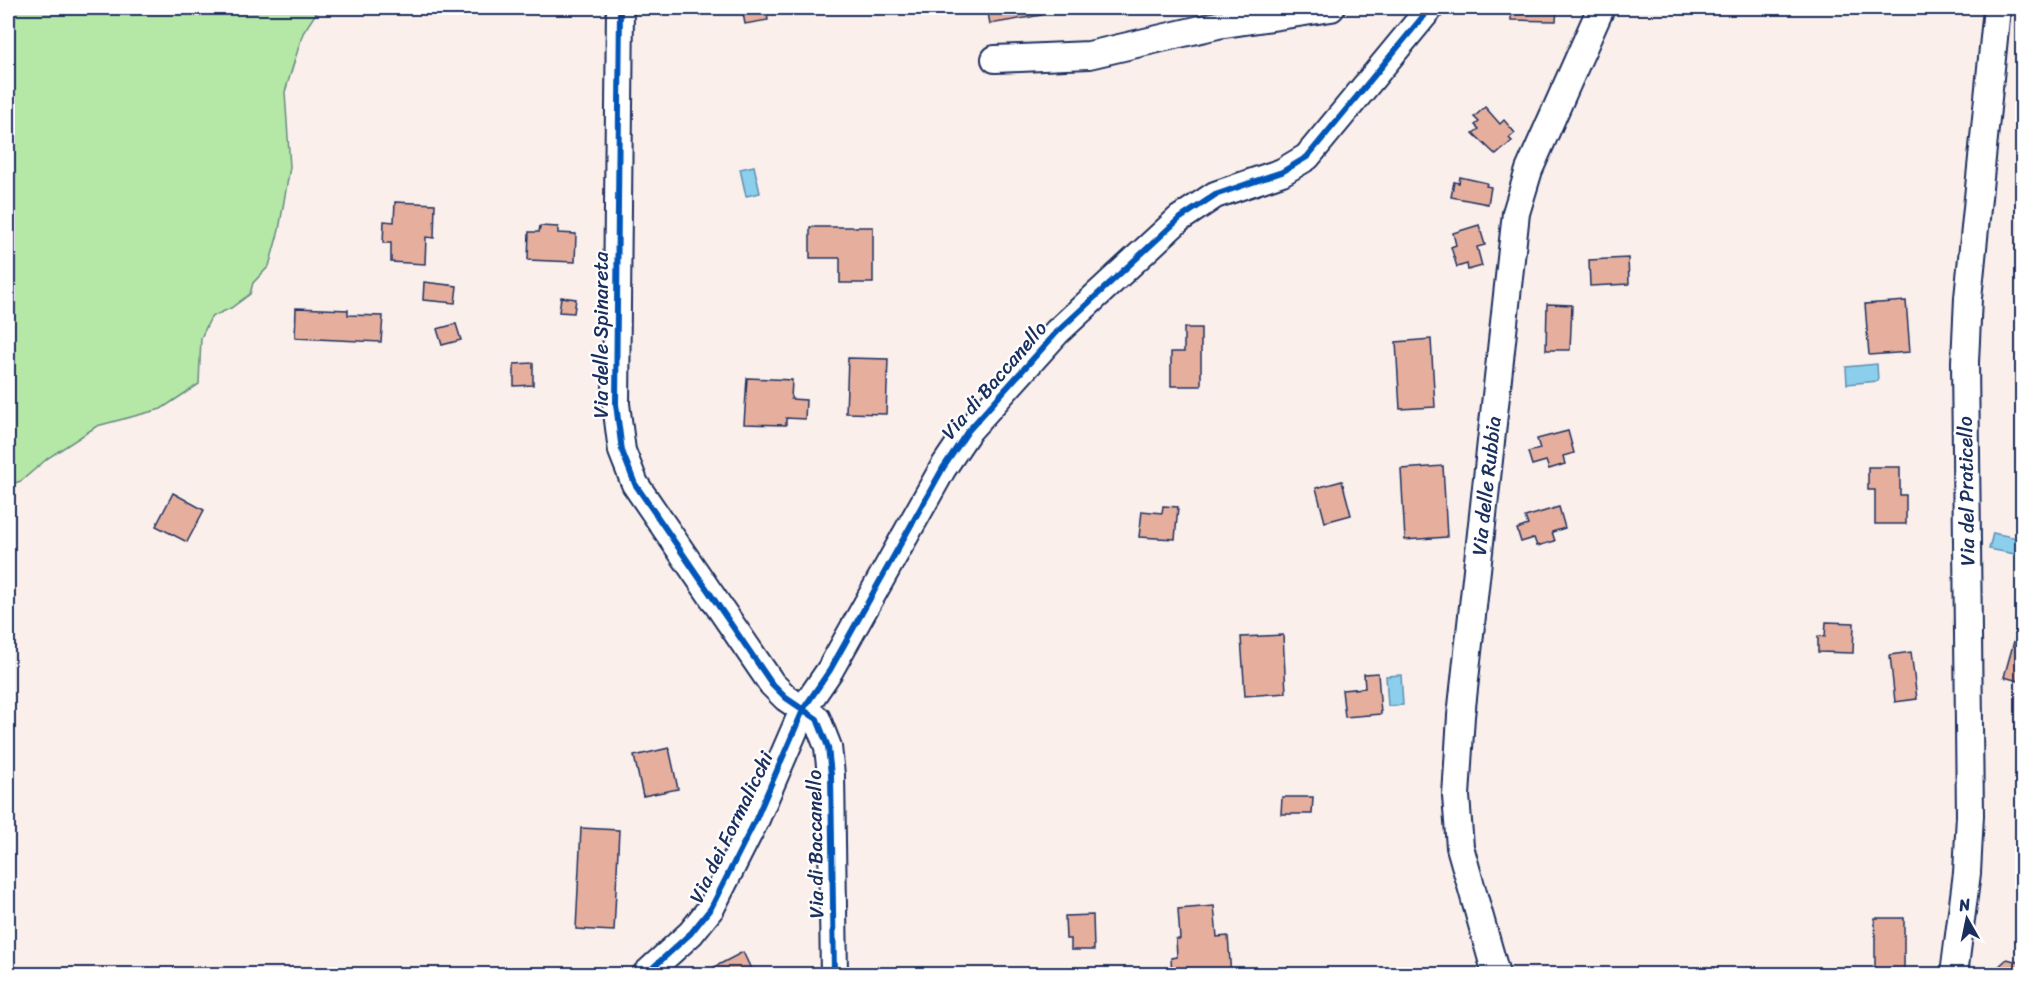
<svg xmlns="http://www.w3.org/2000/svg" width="2030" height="982" viewBox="0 0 2030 982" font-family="Sriracha,sans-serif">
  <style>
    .green { fill: #b5e7a7; stroke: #688b82; stroke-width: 1.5 }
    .water { fill: #8ccfed; stroke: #5f8fb4; stroke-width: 1.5 }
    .building { fill: #e6af9d; stroke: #1b2f5e; stroke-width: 1.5 }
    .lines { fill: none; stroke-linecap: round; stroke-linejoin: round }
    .minor-casing { stroke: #1b2f5e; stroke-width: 30 }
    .minor { stroke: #fff; stroke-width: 26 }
    .cycleway-casing { stroke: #fff; stroke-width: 10 }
    .cycleway { stroke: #0057b8; stroke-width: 6 }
    .labels { text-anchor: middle; stroke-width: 4.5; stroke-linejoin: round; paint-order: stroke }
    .street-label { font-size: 20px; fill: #1b2f5e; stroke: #fff }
  </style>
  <rect width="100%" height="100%" fill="#faefeb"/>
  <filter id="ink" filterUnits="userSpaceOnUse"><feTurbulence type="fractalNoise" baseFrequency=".0167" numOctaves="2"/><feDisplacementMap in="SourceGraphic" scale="12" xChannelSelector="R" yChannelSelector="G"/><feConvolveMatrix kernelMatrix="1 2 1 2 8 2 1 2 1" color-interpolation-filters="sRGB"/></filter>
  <g filter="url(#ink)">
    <!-- green -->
    <path class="green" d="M 8,8 L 326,8 L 316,13 L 303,33 L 285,92 L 290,167 L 279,230 L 269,266 L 253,283 L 250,294 L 231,308 L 211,317 L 201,338 L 199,384 L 161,409 L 97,426 L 48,458 L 21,481 L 8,485 Z"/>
    <!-- water -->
    <g class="water">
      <path d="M 754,166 L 760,193 L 746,196 L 740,169 Z"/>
      <path d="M 1877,364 L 1878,381 L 1847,384 L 1846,367 Z"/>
      <path d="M 1993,533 L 2022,539 L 2020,555 L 1989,549 Z"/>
      <path d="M 1401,675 L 1403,705 L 1388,706 L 1386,676 Z"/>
    </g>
    <!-- building -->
    <g class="building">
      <path d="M 742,8 L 766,8 L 768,20 L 745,24 Z"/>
      <path d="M 987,8 L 1041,8 L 1042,15 L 990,24 Z"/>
      <path d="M 1511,8 L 1557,8 L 1556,21 L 1511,20 Z"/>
      <path d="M 1485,107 L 1500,124 L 1504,120 L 1515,133 L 1509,138 L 1512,141 L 1496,155 L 1473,133 L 1479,129 L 1475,125 L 1479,122 L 1474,117 Z"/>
      <path d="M 1460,177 L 1487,183 L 1486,186 L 1491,187 L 1488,204 L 1451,197 L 1454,182 L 1459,183 Z"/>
      <path d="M 395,202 L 435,204 L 434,238 L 426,237 L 425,264 L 391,262 L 391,243 L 383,243 L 384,221 L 394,222 Z"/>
      <path d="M 1479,225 L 1485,245 L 1477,247 L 1482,266 L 1468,270 L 1467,264 L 1457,267 L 1451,247 L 1456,245 L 1453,233 Z"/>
      <path d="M 540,226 L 558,227 L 558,233 L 576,234 L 575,262 L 528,260 L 529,232 L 539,232 Z"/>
      <path d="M 810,227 L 873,227 L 873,283 L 840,283 L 840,258 L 810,258 Z"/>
      <path d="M 1628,258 L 1629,284 L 1590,286 L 1589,260 Z"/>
      <path d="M 424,282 L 457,286 L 455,303 L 423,300 Z"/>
      <path d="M 561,297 L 576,299 L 574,313 L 559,312 Z"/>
      <path d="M 1906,301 L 1910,352 L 1869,355 L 1865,304 Z"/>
      <path d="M 1547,304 L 1572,305 L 1570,350 L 1546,350 Z"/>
      <path d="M 296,308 L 348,310 L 348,315 L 383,316 L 381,342 L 295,338 Z"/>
      <path d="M 456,324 L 461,340 L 442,345 L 437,329 Z"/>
      <path d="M 1184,328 L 1201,328 L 1201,386 L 1171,386 L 1171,352 L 1184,352 Z"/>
      <path d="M 1431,339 L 1435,407 L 1400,409 L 1396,342 Z"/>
      <path d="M 848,358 L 888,359 L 886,414 L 846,413 Z"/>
      <path d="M 533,363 L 533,385 L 514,386 L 514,364 Z"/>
      <path d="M 747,378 L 792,380 L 791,399 L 806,400 L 805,419 L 786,418 L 786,425 L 744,424 Z"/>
      <path d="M 1568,431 L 1574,453 L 1563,456 L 1565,464 L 1549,469 L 1546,461 L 1532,465 L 1528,452 L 1540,449 L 1537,439 Z"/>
      <path d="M 1443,466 L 1447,537 L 1405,540 L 1401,469 Z"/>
      <path d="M 1868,467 L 1900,467 L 1900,495 L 1906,495 L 1906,524 L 1875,524 L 1875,490 L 1868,490 Z"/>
      <path d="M 1342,481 L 1351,515 L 1325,522 L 1316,488 Z"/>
      <path d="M 173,493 L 204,510 L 187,542 L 156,526 Z"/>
      <path d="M 1163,506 L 1178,507 L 1175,539 L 1139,537 L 1142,511 L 1162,513 Z"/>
      <path d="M 1559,507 L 1565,528 L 1552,532 L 1555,541 L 1537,546 L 1534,538 L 1521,542 L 1517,529 L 1528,525 L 1525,517 Z"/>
      <path d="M 1826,622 L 1854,623 L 1853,653 L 1818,652 L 1818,636 L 1825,637 Z"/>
      <path d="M 2018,627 L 2022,628 L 2022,682 L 2004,677 Z"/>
      <path d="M 1283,635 L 1286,693 L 1245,696 L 1241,637 Z"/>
      <path d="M 1911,652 L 1917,699 L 1895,702 L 1890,655 Z"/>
      <path d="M 1378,673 L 1381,714 L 1345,717 L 1342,690 L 1365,688 L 1364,674 Z"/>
      <path d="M 669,748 L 678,789 L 643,796 L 634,756 Z"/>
      <path d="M 1282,797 L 1313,797 L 1312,814 L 1281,814 Z"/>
      <path d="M 581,828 L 619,830 L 614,931 L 576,929 Z"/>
      <path d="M 1214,906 L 1217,937 L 1228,936 L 1231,975 L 1172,975 L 1171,958 L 1177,957 L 1176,939 L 1180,939 L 1178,909 Z"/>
      <path d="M 1093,915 L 1094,950 L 1071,950 L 1071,939 L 1066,939 L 1065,916 Z"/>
      <rect x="1875" y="918" width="29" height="57"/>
      <path d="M 743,952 L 754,975 L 699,975 Z"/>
      <path d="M 2007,959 L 2022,963 L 2022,975 L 1989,975 Z"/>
    </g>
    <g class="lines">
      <defs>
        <g id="minor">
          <path d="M 620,8 L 616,404 L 622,451 L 635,484 L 772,684 L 786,698 L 817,719 L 828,747 L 831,775 L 834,974"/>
          <path d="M 995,59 L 1089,55 L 1218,25 L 1331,8"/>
          <path d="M 646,974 L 691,933 L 711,908 L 756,819 L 804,708 L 830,670 L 943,468 L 968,431 L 1057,332 L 1179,219 L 1215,195 L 1282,172 L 1307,157 L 1430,8"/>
          <path id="s1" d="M 1496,974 L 1460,847 L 1456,796 L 1461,716 L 1516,213 L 1529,170 L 1601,8"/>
          <path d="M 1954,974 L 1967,873 L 1970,815 L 1965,362 L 1968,298 L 1997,8"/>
        </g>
      </defs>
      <!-- minor casing -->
      <use href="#minor" class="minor-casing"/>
      <!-- minor -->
      <use href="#minor" class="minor"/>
      <defs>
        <g id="cycleway">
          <path d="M 620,8 L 616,404 L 622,451 L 635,484 L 772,684 L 786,698 L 817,719 L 828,747 L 831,775 L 834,974"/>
          <path d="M 646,974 L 691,933 L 711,908 L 756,819 L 804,708 L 830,670 L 943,468 L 968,431 L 1057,332 L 1179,219 L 1215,195 L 1282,172 L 1307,157 L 1430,8"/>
        </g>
      </defs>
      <!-- cycleway casing -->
      <use href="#cycleway" class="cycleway-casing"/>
      <!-- cycleway -->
      <use href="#cycleway" class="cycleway"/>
    </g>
  </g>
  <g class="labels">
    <!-- street labels -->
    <g class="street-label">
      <text transform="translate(601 335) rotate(-90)" y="7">Via delle Spinareta</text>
      <text transform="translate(994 380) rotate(-49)" y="7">Via di Baccanello</text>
      <text dy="7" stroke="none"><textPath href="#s1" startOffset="495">Via delle Rubbia</textPath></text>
      <text transform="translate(1966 491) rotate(-91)" y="7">Via del Praticello</text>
      <text transform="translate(731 827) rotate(-64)" y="7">Via dei Formalicchi</text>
      <text transform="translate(815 844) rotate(-91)" y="7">Via di Baccanello</text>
    </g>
  </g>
  <!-- margin -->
  <rect width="2030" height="982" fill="none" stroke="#fff" stroke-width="30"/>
  <rect x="15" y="15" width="2000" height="952" fill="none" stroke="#1b2f5e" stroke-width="2" filter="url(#ink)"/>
  <!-- north arrow -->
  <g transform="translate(1967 919) rotate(351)" stroke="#ffffff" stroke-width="4.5" paint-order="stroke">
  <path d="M0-4.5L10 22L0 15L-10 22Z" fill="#1b2f5e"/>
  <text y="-9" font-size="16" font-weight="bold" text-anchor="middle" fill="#1b2f5e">N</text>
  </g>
</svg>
